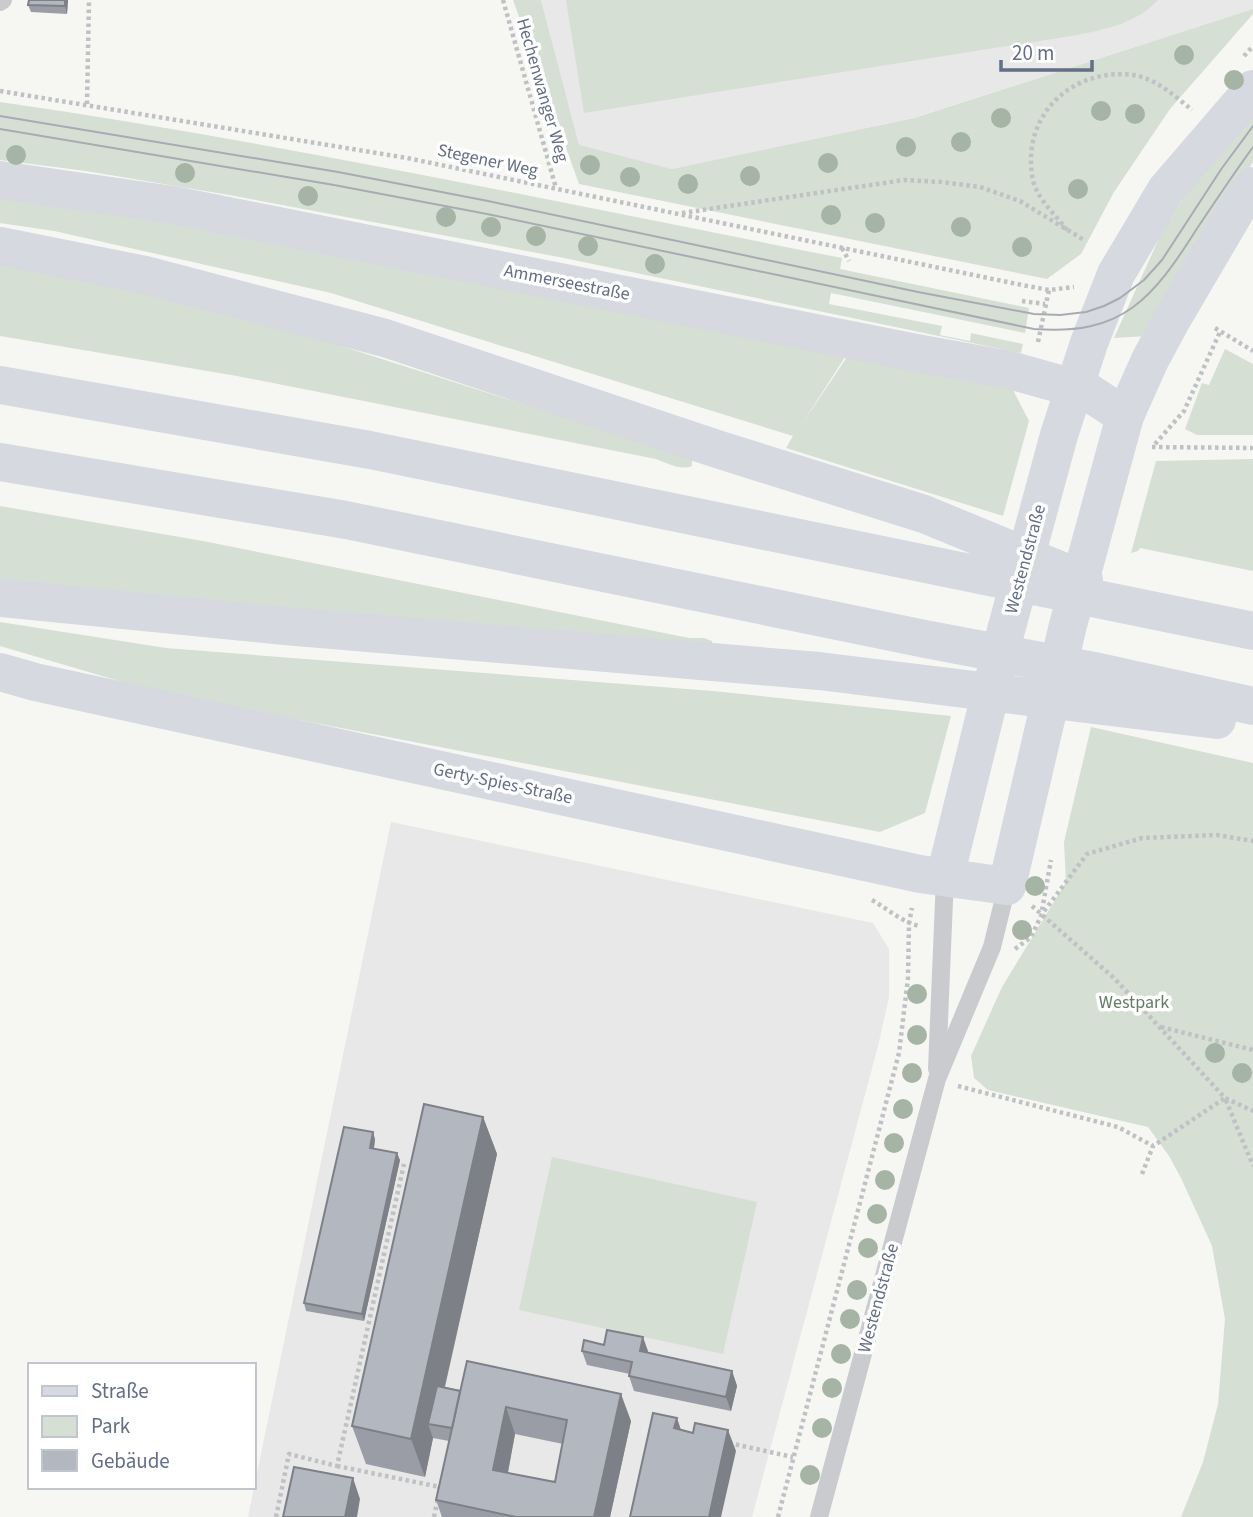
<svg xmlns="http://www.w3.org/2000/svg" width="1253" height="1517" viewBox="0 0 1253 1517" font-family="'Source Sans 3',sans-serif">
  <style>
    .built { fill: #e7e8e7 }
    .green { fill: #d6dfd4 }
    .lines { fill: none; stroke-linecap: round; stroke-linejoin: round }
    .path { stroke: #bfc1c4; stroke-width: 4.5; stroke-dasharray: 3.5 3.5; stroke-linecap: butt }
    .lane { stroke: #c9cbcf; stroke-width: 18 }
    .secondary { stroke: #d6d9df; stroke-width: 38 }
    .highway { stroke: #d6d9df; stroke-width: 38 }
    .tram { stroke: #a8abb3; stroke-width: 2 }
    .tree { fill: #a5b4a4 }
    .wall { fill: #9a9da5; fill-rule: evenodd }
    .shaded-wall { fill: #7d8086 }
    .building { fill: #b3b7c0; stroke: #7d8086; stroke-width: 2; fill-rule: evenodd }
    .labels { text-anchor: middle; stroke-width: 7; stroke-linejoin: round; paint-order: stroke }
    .street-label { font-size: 18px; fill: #636e87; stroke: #fff }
    .park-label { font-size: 18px; fill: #637d64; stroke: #fff }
  </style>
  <rect width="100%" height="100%" fill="#f6f7f3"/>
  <!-- built -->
  <g class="built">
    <path d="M 541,0 L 1253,0 L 1253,9 L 913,118 L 672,169 L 579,146 Z"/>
    <path d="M 391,822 L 873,923 L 889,949 L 889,997 L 878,1046 L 752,1517 L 248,1517 Z"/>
  </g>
  <!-- green -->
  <g class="green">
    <path d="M 513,0 L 541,0 L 579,145 L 672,169 L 914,118 L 1253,9 L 1253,14 L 1170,109 L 1114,192 L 1081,254 L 1047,279 L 579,184 Z"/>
    <path d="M 566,0 L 1158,0 C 1137,23 1107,29 1077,35 L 584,113 Z"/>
    <path d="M 0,102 C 283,143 562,203 842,258 L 840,269 L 1029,308 L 1025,333 L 831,293 L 829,304 L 942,326 L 940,335 L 970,341 L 971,333 L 1023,344 L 1021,353 L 559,257 L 229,195 L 86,171 L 0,160 Z"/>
    <path d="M 1253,109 L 1253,162 L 1210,228 L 1148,336 L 1114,338 L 1161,234 L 1181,202 Z"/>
    <path d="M 0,194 L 164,218 L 845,357 L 800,427 L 851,351 L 1015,387 L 1014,392 L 1029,421 L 1003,516 L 786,448 L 793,436 L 331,293 L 54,231 L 0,223 Z"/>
    <path d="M 0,262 L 57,272 L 310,336 L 685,456 L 692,460 L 692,466 C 681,471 667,463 656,459 L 237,376 L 0,336 Z"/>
    <path d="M 1225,349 L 1253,364 L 1253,435 L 1197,435 L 1185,429 L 1202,383 L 1209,385 Z"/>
    <path d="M 1253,459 L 1253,571 L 1140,548 L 1138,551 L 1131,553 L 1156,461 Z"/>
    <path d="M 0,506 L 203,541 L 689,638 L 704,638 L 712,641 L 713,646 L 70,589 L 0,579 Z"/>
    <path d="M 0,622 L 166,648 L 713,691 L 951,716 L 925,813 L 880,832 L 160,693 L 0,646 Z"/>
    <path d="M 1091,727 L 1253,763 L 1253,1517 L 1181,1517 L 1203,1462 L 1218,1404 L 1225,1319 L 1212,1246 L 1181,1178 L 1169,1156 L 1148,1127 L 988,1090 L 974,1078 L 971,1056 L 1002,987 L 1066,882 L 1064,842 Z"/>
    <path d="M 552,1157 L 757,1202 L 723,1354 L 519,1310 Z"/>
  </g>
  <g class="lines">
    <!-- path -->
    <g class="path">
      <path d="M 503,0 L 556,188"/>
      <path d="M 1244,56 L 1253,46"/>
      <path d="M 0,91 L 407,158 L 1022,285 L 1049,290 L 1074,287"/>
      <path d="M 87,104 L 89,0"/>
      <path d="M 682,213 L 904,180 L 941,182 L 980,187 L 1020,201 L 1084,240"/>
      <path d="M 1067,230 C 1058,218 1044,205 1037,191 C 1032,183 1031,169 1031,160 C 1031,105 1080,68 1133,75 C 1155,78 1175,96 1192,110"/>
      <path d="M 842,248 L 849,261"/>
      <path d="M 1022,301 L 1045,304"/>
      <path d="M 1215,328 L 1253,351"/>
      <path d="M 1038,342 L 1049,290"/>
      <path d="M 1155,444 L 1184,411 L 1220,332"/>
      <path d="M 1152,447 L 1253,448"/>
      <path d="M 872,900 C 888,909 900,921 919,926"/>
      <path d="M 1032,906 L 1114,978 L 1225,1098 L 1253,1111"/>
      <path d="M 1042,910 L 1051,860"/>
      <path d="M 1015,949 L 1031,937 L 1042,914 L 1087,854 L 1142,838 L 1217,835 L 1253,841"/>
      <path d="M 1161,1027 L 1253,1050"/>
      <path d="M 958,1086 L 1118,1127 L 1153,1146"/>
      <path d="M 1142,1174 L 1153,1146 L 1225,1098 L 1253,1166"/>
      <path d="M 729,1443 L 793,1457"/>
      <path d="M 337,1466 L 440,1487 L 439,1490"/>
      <path d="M 276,1517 L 289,1454 L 337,1466 L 404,1164"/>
      <path d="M 434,1517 L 438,1498"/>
      <path d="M 778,1517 L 899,1053 L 908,978 L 909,923 L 912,908"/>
    </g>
    <!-- lane -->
    <g class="lane">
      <path d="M 0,2 L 3,0"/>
      <path d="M 937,1069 L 945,877"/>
      <path d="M 819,1517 L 937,1079 L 992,947 L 1007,886"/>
    </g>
    <!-- secondary -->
    <g class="secondary">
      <path d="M 0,180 L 173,205 L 916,353 L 1010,370 L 1088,392 L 1125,416"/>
      <path d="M 0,672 L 35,682 L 920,874 L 1007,886 L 1068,625 L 1125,416 L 1150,360 L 1171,321 L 1239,205 L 1253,186"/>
      <path d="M 945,877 L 1005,634 L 1059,435 L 1089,343 L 1116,274 L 1166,190 L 1253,89"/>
    </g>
    <!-- highway -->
    <g class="highway">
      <path d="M 0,246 L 145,275 L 385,338 L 717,449 L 924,514 L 1084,580"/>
      <path d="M 0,385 L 370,450 L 1253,631"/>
      <path d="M 0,462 L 346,520 L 925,639 L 1099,672 L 1253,706"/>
      <path d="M 0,598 L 285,626 L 819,671 L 1217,720"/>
    </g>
    <!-- tram -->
    <g class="tram">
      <path d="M 0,116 L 338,172 L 488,201 L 918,292 L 1034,314 L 1060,315 L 1086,312 L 1104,306 L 1120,298 L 1144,280 L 1162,260 L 1222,168 L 1253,126"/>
      <path d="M 0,129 L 334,185 L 487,214 L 1034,329 C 1124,336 1153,298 1198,227 C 1216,200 1234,173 1253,147"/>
    </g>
  </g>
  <!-- trees -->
  <g class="tree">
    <circle cx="1184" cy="55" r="10"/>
    <circle cx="1234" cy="80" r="10"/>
    <circle cx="1101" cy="111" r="10"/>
    <circle cx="1135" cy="114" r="10"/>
    <circle cx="1001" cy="118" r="10"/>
    <circle cx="961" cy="142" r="10"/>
    <circle cx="906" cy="147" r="10"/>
    <circle cx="16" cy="155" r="10"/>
    <circle cx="828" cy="163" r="10"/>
    <circle cx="590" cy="165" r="10"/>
    <circle cx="185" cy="173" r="10"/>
    <circle cx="750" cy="176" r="10"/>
    <circle cx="630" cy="177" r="10"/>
    <circle cx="688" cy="184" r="10"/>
    <circle cx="1078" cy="189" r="10"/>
    <circle cx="308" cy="196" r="10"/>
    <circle cx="831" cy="215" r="10"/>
    <circle cx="446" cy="217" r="10"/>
    <circle cx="875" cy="223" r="10"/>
    <circle cx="491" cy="227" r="10"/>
    <circle cx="961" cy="227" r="10"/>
    <circle cx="536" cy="236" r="10"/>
    <circle cx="588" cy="246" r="10"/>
    <circle cx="1022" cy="247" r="10"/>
    <circle cx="655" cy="264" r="10"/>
    <circle cx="1035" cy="886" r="10"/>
    <circle cx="1022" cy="930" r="10"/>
    <circle cx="917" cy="994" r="10"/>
    <circle cx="917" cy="1035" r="10"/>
    <circle cx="1215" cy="1053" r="10"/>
    <circle cx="912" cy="1073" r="10"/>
    <circle cx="1242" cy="1073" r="10"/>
    <circle cx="903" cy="1109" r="10"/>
    <circle cx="894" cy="1143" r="10"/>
    <circle cx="885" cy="1180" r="10"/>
    <circle cx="877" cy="1214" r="10"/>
    <circle cx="868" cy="1248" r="10"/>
    <circle cx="857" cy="1290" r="10"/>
    <circle cx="850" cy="1319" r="10"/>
    <circle cx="841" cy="1354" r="10"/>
    <circle cx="832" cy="1388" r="10"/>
    <circle cx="822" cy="1428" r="10"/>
    <circle cx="810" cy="1475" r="10"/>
  </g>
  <!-- wall -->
  <g class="wall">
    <path d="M 68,0 L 67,14 L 31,12 L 28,5 Z"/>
    <path d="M 483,1117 L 497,1154 L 445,1387 L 631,1421 L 610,1517 L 442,1517 L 436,1500 L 449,1441 L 433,1438 L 425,1477 L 366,1464 L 352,1426 ZM 515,1434 L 563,1444 L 555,1482 L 508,1473 Z"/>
    <path d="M 375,1139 L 374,1148 L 400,1160 L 364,1321 L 306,1311 L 304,1303 Z"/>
    <path d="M 604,1345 L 648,1351 L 647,1353 L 732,1371 L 737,1386 L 731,1411 L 634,1391 L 629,1376 L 630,1374 L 587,1365 L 582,1351 Z"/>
  </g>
  <!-- shaded-wall -->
  <g class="shaded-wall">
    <path d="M 65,0 L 68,0 L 67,14 L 65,6 Z"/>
    <path d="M 483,1117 L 497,1154 L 436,1425 L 428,1424 L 433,1438 L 425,1477 L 411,1439 Z"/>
    <path d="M 373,1132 L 375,1139 L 373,1155 L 370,1148 Z"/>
    <path d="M 397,1153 L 400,1160 L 364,1321 L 362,1314 Z"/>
    <path d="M 643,1337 L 648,1351 L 645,1365 L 640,1351 Z"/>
    <path d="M 732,1371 L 737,1386 L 731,1411 L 726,1397 Z"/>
    <path d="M 621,1394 L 631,1421 L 610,1517 L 594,1517 Z"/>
    <path d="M 506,1407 L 515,1434 L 503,1497 L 493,1470 Z"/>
    <path d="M 677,1418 L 684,1439 L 674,1428 Z"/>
    <path d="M 728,1430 L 736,1451 L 721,1517 L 709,1517 Z"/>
    <path d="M 353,1478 L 360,1499 L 357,1517 L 345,1517 Z"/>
  </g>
  <!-- building -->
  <g class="building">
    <path d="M 29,0 L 65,0 L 65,6 L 28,5 Z"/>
    <path d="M 424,1104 L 483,1117 L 411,1439 L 352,1426 Z"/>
    <path d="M 344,1127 L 373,1132 L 370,1148 L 397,1153 L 362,1314 L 304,1303 Z"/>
    <path d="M 607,1330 L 643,1337 L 640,1351 L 732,1371 L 726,1397 L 629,1376 L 632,1362 L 582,1351 L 584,1340 L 604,1345 Z"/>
    <path d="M 467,1361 L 621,1394 L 594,1517 L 516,1517 L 436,1500 ZM 506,1407 L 567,1420 L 555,1482 L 493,1470 Z"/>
    <path d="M 437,1386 L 460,1391 L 452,1428 L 428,1424 Z"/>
    <path d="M 653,1413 L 677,1418 L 674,1428 L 693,1433 L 695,1423 L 728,1430 L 709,1517 L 630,1517 Z"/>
    <path d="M 294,1467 L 353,1478 L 345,1517 L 283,1517 Z"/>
  </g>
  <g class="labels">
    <!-- street labels -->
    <g class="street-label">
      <text transform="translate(543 90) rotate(74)" y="6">Hechenwanger Weg</text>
      <text transform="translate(488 160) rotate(12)" y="6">Stegener Weg</text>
      <text transform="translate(567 282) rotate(11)" y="6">Ammerseestraße</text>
      <text transform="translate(1025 559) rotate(-75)" y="6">Westendstraße</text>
      <text transform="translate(503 783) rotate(12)" y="6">Gerty-Spies-Straße</text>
      <text transform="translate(878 1298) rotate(-75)" y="6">Westendstraße</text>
    </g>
    <!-- park labels -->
    <g class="park-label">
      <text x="1134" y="1008">Westpark</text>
    </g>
  </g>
  <!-- legend -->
  <rect x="28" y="1363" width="228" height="126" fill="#ffffff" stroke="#c1c5cf" stroke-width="2"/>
  <rect x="42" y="1386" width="35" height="10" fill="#d6d9df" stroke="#c1c5cf" stroke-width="2"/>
  <text x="91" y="1398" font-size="21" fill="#636e87">Straße</text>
  <rect x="42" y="1416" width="35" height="21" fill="#d6dfd4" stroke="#c1c5cf" stroke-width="2"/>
  <text x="91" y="1433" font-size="21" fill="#636e87">Park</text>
  <rect x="42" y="1450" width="35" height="21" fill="#b3b7c0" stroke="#c1c5cf" stroke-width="2"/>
  <text x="91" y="1468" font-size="21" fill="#636e87">Gebäude</text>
  <!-- scale -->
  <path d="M1001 60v10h91v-10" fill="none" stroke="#636e87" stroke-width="3.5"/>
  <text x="1012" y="60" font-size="21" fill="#636e87" stroke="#ffffff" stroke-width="5" paint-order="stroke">20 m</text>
</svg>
